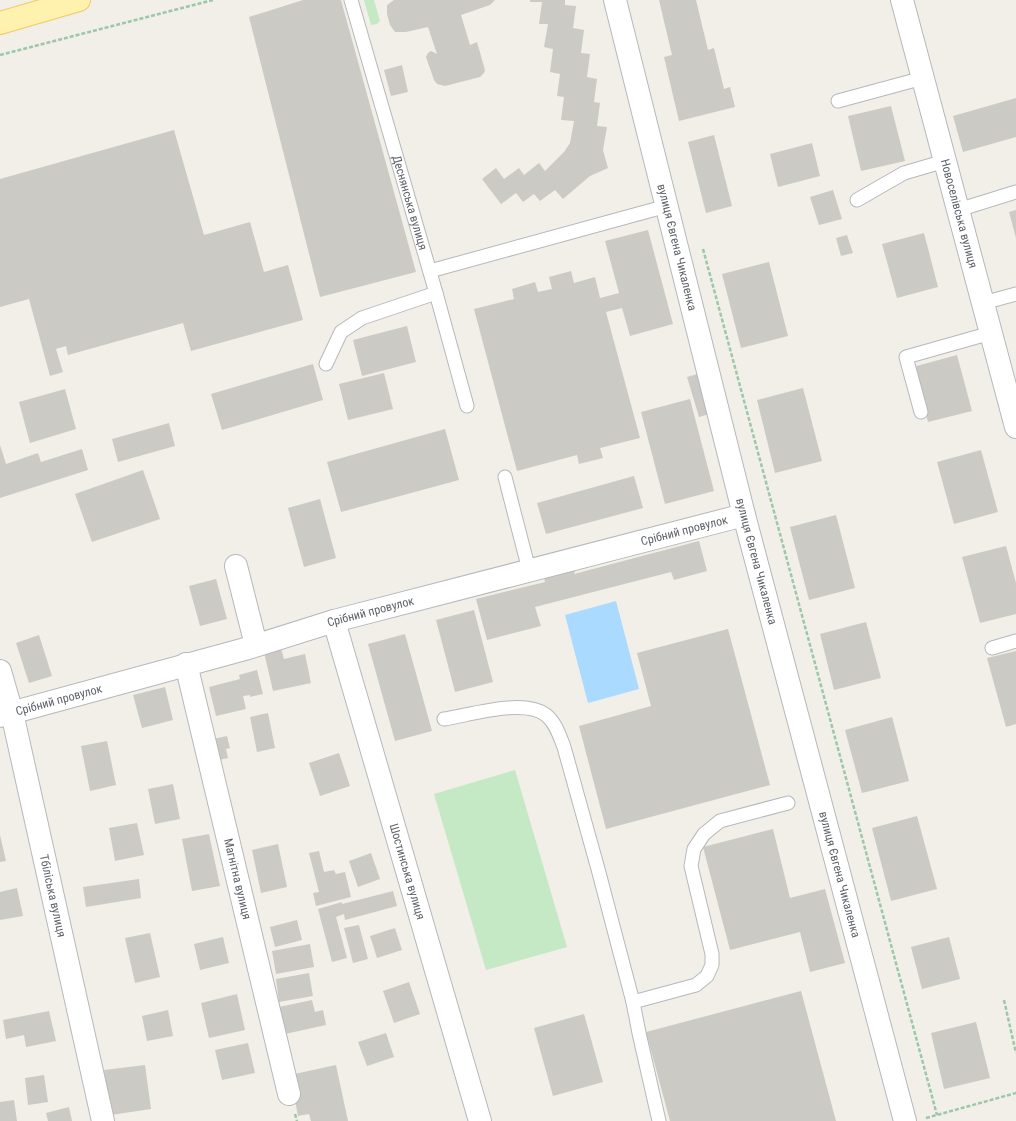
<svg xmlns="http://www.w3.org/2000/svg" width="1016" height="1121" viewBox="0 0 1016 1121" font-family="'Roboto Condensed',sans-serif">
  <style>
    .green { fill: #c5e8c5 }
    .water { fill: #aadaff }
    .building { fill: #cccac5 }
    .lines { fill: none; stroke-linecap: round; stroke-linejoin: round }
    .service-casing { stroke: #b5b8bc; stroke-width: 15 }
    .minor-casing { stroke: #b5b8bc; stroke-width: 24 }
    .primary-casing { stroke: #f2c960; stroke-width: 24 }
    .path { stroke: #9cc7a9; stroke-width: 2.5; stroke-dasharray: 4 2; stroke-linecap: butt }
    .service { stroke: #fff; stroke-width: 13 }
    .minor { stroke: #fff; stroke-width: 22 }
    .primary { stroke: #fff2af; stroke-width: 22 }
    .labels { text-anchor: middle; stroke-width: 3; stroke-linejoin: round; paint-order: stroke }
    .street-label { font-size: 12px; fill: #5f6368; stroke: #fff }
  </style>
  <rect width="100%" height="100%" fill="#f1efe8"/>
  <!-- green -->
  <g class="green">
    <path d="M 364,0 L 374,0 L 380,21 L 377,24 L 371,25 Z"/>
    <path d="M 515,770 L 567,947 L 486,970 L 434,794 Z"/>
  </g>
  <!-- water -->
  <path class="water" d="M 616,601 L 639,689 L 588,703 L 565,615 Z"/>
  <!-- building -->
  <g class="building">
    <path d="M 303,0 L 341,0 L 416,272 L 320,297 L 249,17 Z"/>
    <path d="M 394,0 L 495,0 L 490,5 L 461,15 L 470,45 L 477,42 L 485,70 L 484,73 L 480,77 L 445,86 L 437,84 L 434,80 L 426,57 L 428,53 L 431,51 L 437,54 L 428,27 L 406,32 L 395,32 L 390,25 L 387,14 L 387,5 Z"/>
    <path d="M 530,0 L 565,0 L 565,5 L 576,6 L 573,28 L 584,30 L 581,53 L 590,54 L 587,77 L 597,79 L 594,102 L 600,103 L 597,126 L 607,127 L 603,150 L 608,168 L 590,176 L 563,199 L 555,190 L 540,201 L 534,194 L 523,202 L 516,193 L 501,204 L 482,179 L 496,168 L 504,179 L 519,168 L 524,175 L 539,163 L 545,171 L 564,152 L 570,143 L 574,121 L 561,120 L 564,97 L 557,96 L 560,74 L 550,72 L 553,49 L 544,47 L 548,24 L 539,24 L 542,2 L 530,2 Z"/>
    <path d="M 659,0 L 696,0 L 708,50 L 714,48 L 724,89 L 730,87 L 735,107 L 679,121 L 664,57 L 672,55 Z"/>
    <path d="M 402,65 L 408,92 L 391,96 L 384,70 Z"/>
    <path d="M 1016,98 L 1016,137 L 963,152 L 953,116 Z"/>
    <path d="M 891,106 L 905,161 L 861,171 L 848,116 Z"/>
    <path d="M 174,130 L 204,235 L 250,222 L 264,272 L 288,265 L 303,320 L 191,351 L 183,323 L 68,355 L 66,346 L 56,349 L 63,372 L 50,376 L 29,299 L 0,307 L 0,179 Z"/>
    <path d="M 714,135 L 732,206 L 706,213 L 688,142 Z"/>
    <path d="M 812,143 L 820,176 L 778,187 L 770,154 Z"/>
    <path d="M 833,190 L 842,219 L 819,225 L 810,197 Z"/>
    <path d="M 1016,210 L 1016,238 L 1009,212 Z"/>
    <path d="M 648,230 L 673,324 L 630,336 L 622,308 L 606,312 L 640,438 L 600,448 L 603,458 L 579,464 L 577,455 L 517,471 L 474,309 L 514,299 L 512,289 L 535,282 L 538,292 L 552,289 L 549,277 L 571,271 L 574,283 L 595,277 L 600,298 L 619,293 L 605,241 Z"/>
    <path d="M 924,233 L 938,287 L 897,298 L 882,244 Z"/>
    <path d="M 847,235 L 853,253 L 841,256 L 836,238 Z"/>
    <path d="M 769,262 L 788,336 L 741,348 L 722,274 Z"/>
    <path d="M 407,326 L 416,362 L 362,376 L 353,340 Z"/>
    <path d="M 957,355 L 972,411 L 928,422 L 913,367 Z"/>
    <path d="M 313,364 L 323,400 L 222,430 L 211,394 Z"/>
    <path d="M 384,373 L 393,409 L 348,420 L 339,384 Z"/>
    <path d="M 701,373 L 713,413 L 699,417 L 687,377 Z"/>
    <path d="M 803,388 L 822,461 L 775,473 L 757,400 Z"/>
    <path d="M 65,389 L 76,429 L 30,443 L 19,402 Z"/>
    <path d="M 690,399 L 714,491 L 665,504 L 641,412 Z"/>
    <path d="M 169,423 L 175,446 L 118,462 L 112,439 Z"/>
    <path d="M 445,429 L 459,480 L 341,512 L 327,462 Z"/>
    <path d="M 0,445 L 6,464 L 38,453 L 41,462 L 82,449 L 88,470 L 0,498 Z"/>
    <path d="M 981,450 L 998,512 L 954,524 L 937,462 Z"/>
    <path d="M 143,470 L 160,519 L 92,542 L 75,494 Z"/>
    <path d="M 634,476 L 643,508 L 546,534 L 537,503 Z"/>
    <path d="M 320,499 L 336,558 L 304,567 L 288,508 Z"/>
    <path d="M 836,515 L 855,588 L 809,600 L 790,527 Z"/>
    <path d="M 699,541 L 707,571 L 674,580 L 671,572 L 535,607 L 541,626 L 487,640 L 476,599 L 545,582 L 543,573 L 578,563 L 574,574 Z"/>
    <path d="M 1006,546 L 1016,583 L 1016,614 L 980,623 L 962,557 Z"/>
    <path d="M 216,579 L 227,619 L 200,626 L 189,586 Z"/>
    <path d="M 474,610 L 493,682 L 455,692 L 436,620 Z"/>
    <path d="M 866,622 L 881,678 L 834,690 L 820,634 Z"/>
    <path d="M 728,629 L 770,785 L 606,829 L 579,726 L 651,706 L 637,653 Z"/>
    <path d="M 405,634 L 432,731 L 395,741 L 368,644 Z"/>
    <path d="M 39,635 L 52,676 L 29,683 L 16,643 Z"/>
    <path d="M 281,648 L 284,659 L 305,654 L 311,683 L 273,691 L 264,652 Z"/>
    <path d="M 1016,651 L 1016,724 L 1006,727 L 987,658 Z"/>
    <path d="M 257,670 L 263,694 L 250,697 L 250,695 L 243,696 L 246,709 L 216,716 L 209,687 L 240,679 L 239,675 Z"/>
    <path d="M 165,687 L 173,720 L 142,728 L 133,695 Z"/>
    <path d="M 268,713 L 275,748 L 257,752 L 250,717 Z"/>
    <path d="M 892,717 L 909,781 L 862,793 L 845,730 Z"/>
    <path d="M 227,736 L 230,748 L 226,749 L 228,758 L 219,760 L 213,739 Z"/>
    <path d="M 107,741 L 116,785 L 90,791 L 81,746 Z"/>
    <path d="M 339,753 L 350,786 L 320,796 L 309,763 Z"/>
    <path d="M 173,784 L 180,819 L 155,824 L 148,789 Z"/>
    <path d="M 917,816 L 937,889 L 891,901 L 872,828 Z"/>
    <path d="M 137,823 L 144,855 L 115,861 L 109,828 Z"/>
    <path d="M 773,829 L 790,898 L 825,889 L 845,963 L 810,972 L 800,932 L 730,950 L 703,847 Z"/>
    <path d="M 209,834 L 220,886 L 192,891 L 182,839 Z"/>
    <path d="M 0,835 L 6,861 L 0,862 Z"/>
    <path d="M 278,844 L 287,887 L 261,893 L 252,850 Z"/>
    <path d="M 319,851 L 324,872 L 334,870 L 336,874 L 345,872 L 351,897 L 316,906 L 313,893 L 319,892 L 309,853 Z"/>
    <path d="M 371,853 L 380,879 L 358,887 L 349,861 Z"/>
    <path d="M 139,879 L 141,898 L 86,907 L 83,887 Z"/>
    <path d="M 17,888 L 23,916 L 0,920 L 0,892 Z"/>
    <path d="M 393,891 L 397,906 L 345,920 L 344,914 L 336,917 L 347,958 L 332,962 L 318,909 L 342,902 L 342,904 Z"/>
    <path d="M 297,920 L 302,940 L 275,947 L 270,927 Z"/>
    <path d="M 359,925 L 368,959 L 353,963 L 344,928 Z"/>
    <path d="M 395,928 L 402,950 L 377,958 L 370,936 Z"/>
    <path d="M 150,933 L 160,977 L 135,983 L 125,938 Z"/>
    <path d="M 223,937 L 229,963 L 200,970 L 194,944 Z"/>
    <path d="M 949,937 L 960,979 L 922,989 L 911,947 Z"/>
    <path d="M 310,944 L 314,967 L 276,974 L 272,951 Z"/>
    <path d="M 309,973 L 313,996 L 279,1002 L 276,979 Z"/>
    <path d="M 409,982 L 420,1014 L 394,1023 L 383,991 Z"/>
    <path d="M 801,991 L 836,1121 L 670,1121 L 646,1032 Z"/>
    <path d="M 237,994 L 245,1030 L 209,1038 L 201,1003 Z"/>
    <path d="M 312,1000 L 315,1012 L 323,1010 L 326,1025 L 285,1034 L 279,1007 Z"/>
    <path d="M 168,1010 L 173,1036 L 147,1041 L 142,1016 Z"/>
    <path d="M 49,1011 L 56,1041 L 26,1047 L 24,1035 L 6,1039 L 3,1020 Z"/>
    <path d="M 584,1014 L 603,1082 L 553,1096 L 534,1028 Z"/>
    <path d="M 976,1022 L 990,1078 L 944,1089 L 931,1033 Z"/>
    <path d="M 386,1033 L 394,1057 L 367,1066 L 358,1042 Z"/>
    <path d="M 248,1043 L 255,1073 L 222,1080 L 215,1050 Z"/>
    <path d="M 145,1065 L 151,1109 L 111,1115 L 104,1070 Z"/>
    <path d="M 336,1065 L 348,1121 L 311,1121 L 309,1114 L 298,1116 L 290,1075 Z"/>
    <path d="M 44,1075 L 48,1102 L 28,1105 L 25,1078 Z"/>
    <path d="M 14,1100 L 17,1121 L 0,1121 L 0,1102 Z"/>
    <path d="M 69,1107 L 72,1121 L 48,1121 L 46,1113 Z"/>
  </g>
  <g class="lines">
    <defs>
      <g id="service">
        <path id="s1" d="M 351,0 L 436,293 L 467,406"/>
        <path d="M 838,101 L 923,78"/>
        <path d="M 857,200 L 904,173 L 945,161"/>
        <path d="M 958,210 L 1016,192"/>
        <path d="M 430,271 L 667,206"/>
        <path d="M 983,303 L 1016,294"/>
        <path d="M 326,364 L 341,332 L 362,318 L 436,293"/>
        <path d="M 921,412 L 906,357 L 991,333"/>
        <path d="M 505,477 L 529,570"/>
        <path d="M 992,648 L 1016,641"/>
        <path d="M 444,719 C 470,715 524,698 546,715 C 556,723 560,737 564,747 L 598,869 L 633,1002 L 639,1033 L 659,1121"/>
        <path d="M 633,1002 L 696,985 L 707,976 L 712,965 L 712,954 L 691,866 L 694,849 L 704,834 L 720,821 L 788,803"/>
      </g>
      <g id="minor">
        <path id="s2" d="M 615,0 L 744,515 L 905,1121"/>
        <path id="s3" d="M 902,0 L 1016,427"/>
        <path d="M 236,566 L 256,645"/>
        <path id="s4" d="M 334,621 L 480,1121"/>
        <path id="s5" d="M 186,664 L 289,1094"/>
        <path id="s6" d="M 0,671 L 12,713 L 103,1121"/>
        <path id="s7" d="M 0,716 L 245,649 L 334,621 L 744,515"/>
      </g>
      <path id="primary" d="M 0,23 L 79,0"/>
    </defs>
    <!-- service casing -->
    <use href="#service" class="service-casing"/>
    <!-- minor casing -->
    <use href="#minor" class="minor-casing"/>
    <!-- primary casing -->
    <use href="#primary" class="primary-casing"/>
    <!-- path -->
    <g class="path">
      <path d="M 0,55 L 213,0"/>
      <path d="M 703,249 L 937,1115"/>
      <path d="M 1004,1000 L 1016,1053"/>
      <path d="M 295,1114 L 297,1121"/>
      <path d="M 926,1118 L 1016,1093"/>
    </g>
    <!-- service -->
    <use href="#service" class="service"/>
    <!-- minor -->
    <use href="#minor" class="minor"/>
    <!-- primary -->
    <use href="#primary" class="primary"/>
  </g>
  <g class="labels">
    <!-- street labels -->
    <g class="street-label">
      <text dy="4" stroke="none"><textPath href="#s1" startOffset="211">Деснянська вулиця</textPath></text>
      <text dy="4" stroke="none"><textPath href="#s3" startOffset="221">Новоселівська вулиця</textPath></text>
      <text dy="4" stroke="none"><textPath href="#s2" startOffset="255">вулиця Євгена Чикаленка</textPath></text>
      <text dy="4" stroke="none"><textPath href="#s7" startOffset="709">Срібний провулок</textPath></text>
      <text dy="4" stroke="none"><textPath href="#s2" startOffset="579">вулиця Євгена Чикаленка</textPath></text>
      <text dy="4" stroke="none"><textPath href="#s7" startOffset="385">Срібний провулок</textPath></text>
      <text dy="4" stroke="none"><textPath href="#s7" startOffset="61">Срібний провулок</textPath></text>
      <text dy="4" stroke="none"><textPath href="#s4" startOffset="261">Шостинська вулиця</textPath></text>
      <text dy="4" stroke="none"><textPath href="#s2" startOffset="903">вулиця Євгена Чикаленка</textPath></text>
      <text dy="4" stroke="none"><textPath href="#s5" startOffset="221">Магнітна вулиця</textPath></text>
      <text dy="4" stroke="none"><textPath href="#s6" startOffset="231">Тбіліська вулиця</textPath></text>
    </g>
  </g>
</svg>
